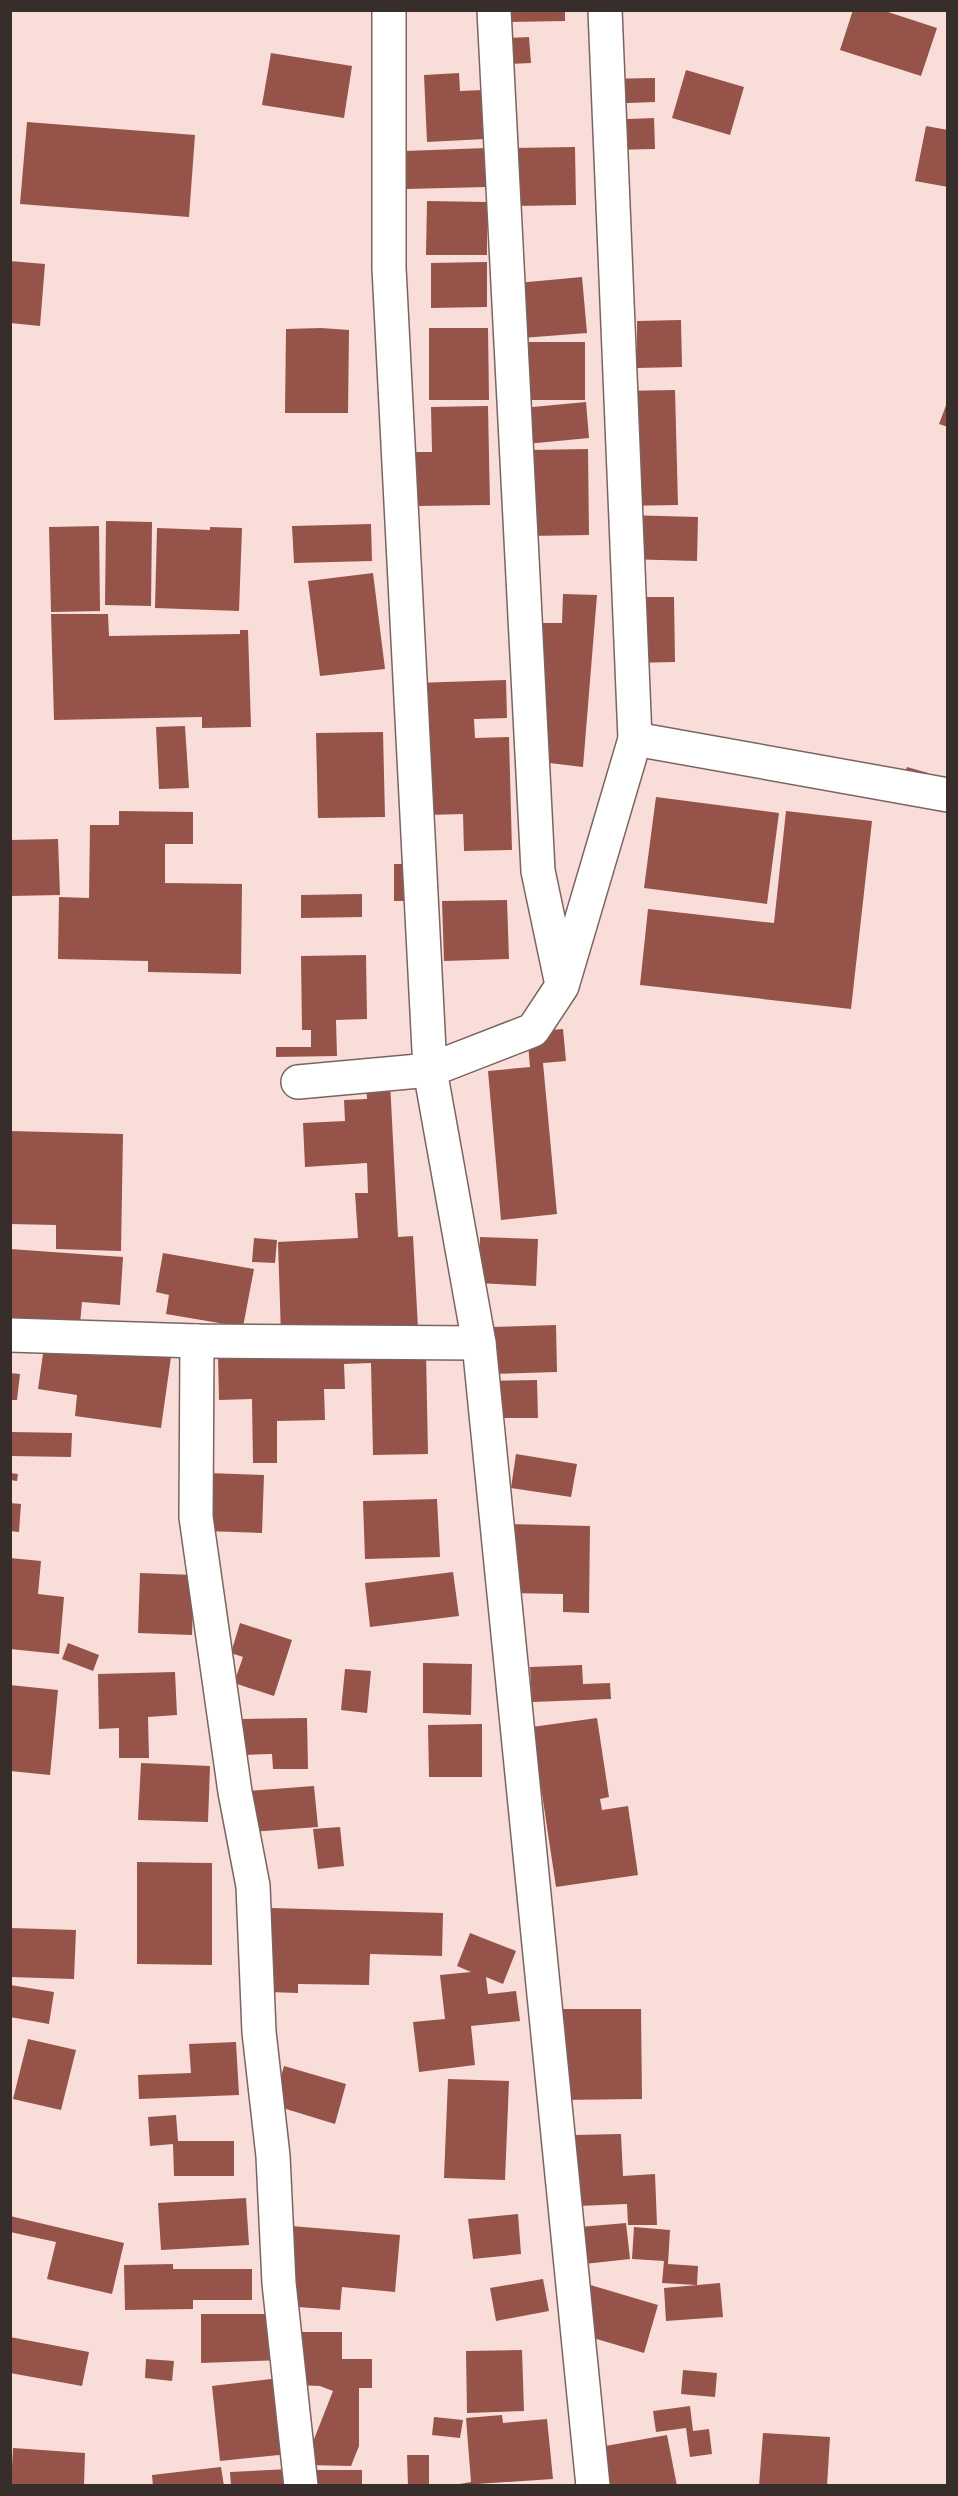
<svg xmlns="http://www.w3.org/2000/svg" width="958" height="2496" viewBox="0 0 958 2496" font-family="'Roboto Condensed',sans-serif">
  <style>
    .building { fill: #96534a }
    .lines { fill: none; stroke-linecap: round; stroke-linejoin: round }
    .minor-casing { stroke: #7b6460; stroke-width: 36 }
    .minor { stroke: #fff; stroke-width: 33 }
  </style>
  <rect width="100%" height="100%" fill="#f9ddd9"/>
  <!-- building -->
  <g class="building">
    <path d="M 500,10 L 565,10 L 565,21 L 501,22 Z"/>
    <path d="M 853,10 L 882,10 L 937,28 L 921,76 L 840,50 Z"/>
    <path d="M 529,37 L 531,63 L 509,64 L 508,38 Z"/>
    <path d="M 271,53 L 352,66 L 344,118 L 262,105 Z"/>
    <path d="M 686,70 L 744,87 L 730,135 L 672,118 Z"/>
    <path d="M 459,73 L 460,91 L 483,90 L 485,139 L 427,142 L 424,75 Z"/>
    <path d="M 655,78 L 655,102 L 603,104 L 602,79 Z"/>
    <path d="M 654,118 L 655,149 L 606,150 L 604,120 Z"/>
    <path d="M 27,122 L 195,135 L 189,217 L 20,204 Z"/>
    <path d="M 926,126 L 948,130 L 948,187 L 915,181 Z"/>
    <path d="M 575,147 L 576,205 L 514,206 L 512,148 Z"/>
    <path d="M 486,148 L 487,187 L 406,189 L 405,151 Z"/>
    <path d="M 427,201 L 487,202 L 487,255 L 426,255 Z"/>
    <path d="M 10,261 L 45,264 L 40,326 L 10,323 Z"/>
    <path d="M 487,262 L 487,307 L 431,308 L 431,263 Z"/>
    <path d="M 582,277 L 587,333 L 522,338 L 517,283 Z"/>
    <path d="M 681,320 L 682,367 L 637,368 L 637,321 Z"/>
    <path d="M 321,328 L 349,330 L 348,413 L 285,413 L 286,329 Z"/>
    <path d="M 429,328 L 488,328 L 489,400 L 429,400 Z"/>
    <rect x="519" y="342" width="66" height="58"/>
    <path d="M 675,390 L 678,505 L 621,506 L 619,391 Z"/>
    <path d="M 948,400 L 948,427 L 939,424 Z"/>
    <path d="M 586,402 L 589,438 L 526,444 L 522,408 Z"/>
    <path d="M 488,406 L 490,505 L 416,506 L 415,452 L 432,452 L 431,407 Z"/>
    <path d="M 588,449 L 589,535 L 529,536 L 528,450 Z"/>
    <path d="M 625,515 L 698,517 L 697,561 L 624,559 Z"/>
    <path d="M 106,521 L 152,522 L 151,606 L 105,605 Z"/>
    <path d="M 371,524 L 372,561 L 294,563 L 292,526 Z"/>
    <path d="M 99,526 L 100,611 L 51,612 L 49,527 Z"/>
    <path d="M 210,527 L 242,528 L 239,611 L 155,608 L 157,528 L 210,530 Z"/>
    <path d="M 373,573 L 385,669 L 320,676 L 308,581 Z"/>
    <path d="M 563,594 L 597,595 L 583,767 L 541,762 L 536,623 L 562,623 Z"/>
    <path d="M 629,597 L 674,597 L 675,662 L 630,663 Z"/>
    <path d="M 51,614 L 108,614 L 109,636 L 240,634 L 240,630 L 248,630 L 251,727 L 202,728 L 202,717 L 54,720 Z"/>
    <path d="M 506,680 L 507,718 L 474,719 L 475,738 L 509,737 L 512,850 L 464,851 L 463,814 L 427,815 L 415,683 Z"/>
    <path d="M 185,726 L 189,788 L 159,789 L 156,727 Z"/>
    <path d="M 383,732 L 385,817 L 318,818 L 316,733 Z"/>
    <path d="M 907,767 L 928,773 L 924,786 L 903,779 Z"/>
    <path d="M 656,797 L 779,813 L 767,904 L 644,888 Z"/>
    <path d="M 119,811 L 193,812 L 193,844 L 165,844 L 165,883 L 242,884 L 241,974 L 148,972 L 148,961 L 58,959 L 59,897 L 89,898 L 90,825 L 119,825 Z"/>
    <path d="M 786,811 L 872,821 L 851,1009 L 640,985 L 648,909 L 774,923 Z"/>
    <path d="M 58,839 L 60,895 L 10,896 L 10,840 Z"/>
    <path d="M 394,864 L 435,864 L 436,901 L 394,901 Z"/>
    <path d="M 362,894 L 362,917 L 301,918 L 301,895 Z"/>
    <path d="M 507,900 L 509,959 L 444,961 L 442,901 Z"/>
    <path d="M 366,955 L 367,1019 L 336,1020 L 337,1056 L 276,1057 L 276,1047 L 311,1047 L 311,1030 L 302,1030 L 301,956 Z"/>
    <path d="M 563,1029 L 566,1061 L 543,1063 L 557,1214 L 501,1220 L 488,1071 L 530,1067 L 527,1032 Z"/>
    <path d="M 390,1082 L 398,1237 L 413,1236 L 418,1328 L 281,1335 L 278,1242 L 358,1238 L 355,1193 L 368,1193 L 367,1163 L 305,1167 L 303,1123 L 345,1121 L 344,1100 L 367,1099 L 366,1083 Z"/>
    <path d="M 10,1131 L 123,1134 L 121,1251 L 56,1249 L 56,1225 L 10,1224 Z"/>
    <path d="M 480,1237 L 538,1239 L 536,1286 L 479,1283 Z"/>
    <path d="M 254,1238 L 277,1240 L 275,1263 L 252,1262 Z"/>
    <path d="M 10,1249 L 123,1257 L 120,1305 L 82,1302 L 80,1324 L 10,1328 Z"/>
    <path d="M 163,1253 L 254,1269 L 243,1327 L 166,1314 L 169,1295 L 156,1292 Z"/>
    <path d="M 556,1325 L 557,1372 L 492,1374 L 490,1327 Z"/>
    <path d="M 45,1340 L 171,1357 L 161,1428 L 75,1416 L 77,1395 L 38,1389 Z"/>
    <path d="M 426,1352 L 428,1454 L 373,1455 L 371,1363 L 344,1364 L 345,1389 L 324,1389 L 325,1420 L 277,1421 L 277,1463 L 253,1463 L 252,1399 L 219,1400 L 218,1355 Z"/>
    <path d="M 10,1373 L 20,1374 L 17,1400 L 10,1400 Z"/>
    <path d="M 537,1380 L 538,1418 L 478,1418 L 477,1381 Z"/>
    <path d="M 10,1432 L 72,1433 L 71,1457 L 10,1456 Z"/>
    <path d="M 516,1454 L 577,1464 L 571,1497 L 511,1488 Z"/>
    <path d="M 10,1473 L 18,1474 L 17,1481 L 10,1480 Z"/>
    <path d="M 208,1473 L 264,1475 L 262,1533 L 206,1531 Z"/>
    <path d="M 437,1499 L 440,1557 L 365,1559 L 363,1501 Z"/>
    <path d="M 10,1503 L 21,1504 L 19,1532 L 10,1531 Z"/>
    <path d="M 509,1524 L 590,1526 L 589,1613 L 563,1612 L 563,1594 L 508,1593 Z"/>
    <path d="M 10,1558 L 41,1561 L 38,1594 L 64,1597 L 59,1654 L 10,1649 Z"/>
    <path d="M 453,1572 L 459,1616 L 370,1627 L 365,1583 Z"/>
    <path d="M 140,1573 L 194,1575 L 192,1635 L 138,1633 Z"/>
    <path d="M 240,1623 L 292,1640 L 274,1696 L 234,1683 L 243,1657 L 231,1653 Z"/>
    <path d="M 68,1643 L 99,1655 L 93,1671 L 62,1659 Z"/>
    <path d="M 423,1663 L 472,1664 L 471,1715 L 423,1713 Z"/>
    <path d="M 582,1665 L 583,1684 L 610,1683 L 611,1699 L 532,1702 L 530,1667 Z"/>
    <path d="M 345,1669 L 371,1671 L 367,1713 L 341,1710 Z"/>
    <path d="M 175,1672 L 177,1715 L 148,1717 L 149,1758 L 119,1758 L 119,1728 L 99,1729 L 98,1674 Z"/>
    <path d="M 10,1685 L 58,1690 L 50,1775 L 10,1771 Z"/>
    <path d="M 307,1718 L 308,1769 L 273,1769 L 272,1754 L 243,1755 L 242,1719 Z"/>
    <path d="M 597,1718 L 609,1797 L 600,1799 L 602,1810 L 628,1806 L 638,1875 L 556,1887 L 532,1727 Z"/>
    <path d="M 482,1724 L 482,1777 L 429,1777 L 428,1725 Z"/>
    <path d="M 141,1763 L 210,1766 L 208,1822 L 138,1820 Z"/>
    <path d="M 314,1786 L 318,1827 L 251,1832 L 247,1791 Z"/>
    <path d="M 340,1827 L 344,1866 L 318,1869 L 313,1829 Z"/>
    <path d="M 137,1862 L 212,1863 L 212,1965 L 137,1964 Z"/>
    <path d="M 272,1908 L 443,1913 L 442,1956 L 370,1954 L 369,1985 L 298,1984 L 298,1993 L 269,1992 Z"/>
    <path d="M 10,1928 L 76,1930 L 74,1979 L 10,1977 Z"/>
    <path d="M 470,1933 L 516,1951 L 503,1984 L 486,1977 L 488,1994 L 516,1991 L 520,2021 L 471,2026 L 475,2065 L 419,2072 L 413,2022 L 445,2019 L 440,1975 L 471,1972 L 457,1966 Z"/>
    <path d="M 10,1985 L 54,1992 L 49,2024 L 10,2017 Z"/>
    <path d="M 557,2009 L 641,2009 L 642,2099 L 558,2100 Z"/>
    <path d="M 28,2039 L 76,2050 L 61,2110 L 13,2099 Z"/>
    <path d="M 236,2042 L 239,2095 L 139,2099 L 138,2075 L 191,2073 L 189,2044 Z"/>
    <path d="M 284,2066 L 346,2084 L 335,2124 L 273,2105 Z"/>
    <path d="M 448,2079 L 509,2081 L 505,2180 L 444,2178 Z"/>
    <path d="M 176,2115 L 178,2141 L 234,2141 L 234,2176 L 174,2176 L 173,2144 L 150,2146 L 148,2117 Z"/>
    <path d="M 621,2134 L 623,2176 L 655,2174 L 657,2225 L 628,2225 L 627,2204 L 577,2206 L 574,2135 Z"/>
    <path d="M 246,2198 L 249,2245 L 161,2250 L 158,2203 Z"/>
    <path d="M 518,2214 L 521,2254 L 473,2259 L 468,2219 Z"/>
    <path d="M 10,2216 L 124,2243 L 112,2294 L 47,2279 L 56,2242 L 10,2232 Z"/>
    <path d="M 626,2223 L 630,2259 L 584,2264 L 580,2227 Z"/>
    <path d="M 291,2226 L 400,2235 L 395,2292 L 342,2287 L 340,2310 L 284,2306 Z"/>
    <path d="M 634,2227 L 670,2230 L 668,2264 L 698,2266 L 697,2285 L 662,2283 L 664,2261 L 632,2259 Z"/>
    <path d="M 173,2264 L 173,2269 L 252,2269 L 252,2300 L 193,2300 L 193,2309 L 125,2310 L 124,2265 Z"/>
    <path d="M 543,2279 L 549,2311 L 496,2321 L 490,2288 Z"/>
    <path d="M 720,2283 L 723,2317 L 666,2321 L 664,2288 Z"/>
    <path d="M 587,2284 L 658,2305 L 644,2353 L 573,2332 Z"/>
    <path d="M 201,2314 L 278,2314 L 284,2360 L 201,2363 Z"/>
    <path d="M 295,2332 L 342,2332 L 342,2359 L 372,2359 L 372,2388 L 359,2388 L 359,2446 L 351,2466 L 307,2465 L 307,2457 L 333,2391 L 320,2386 L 294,2385 Z"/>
    <path d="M 10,2337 L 89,2352 L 82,2386 L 10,2373 Z"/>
    <path d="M 522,2350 L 524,2411 L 467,2413 L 466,2351 Z"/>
    <path d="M 146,2359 L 174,2361 L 172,2381 L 145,2378 Z"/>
    <path d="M 683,2370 L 717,2373 L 715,2397 L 681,2394 Z"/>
    <path d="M 280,2378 L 289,2454 L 220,2461 L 212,2386 Z"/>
    <path d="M 690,2406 L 693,2431 L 709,2429 L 712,2454 L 690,2457 L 686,2428 L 656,2432 L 653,2411 Z"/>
    <path d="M 502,2415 L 503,2423 L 547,2419 L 553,2479 L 448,2486 L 471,2482 L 466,2418 Z"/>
    <path d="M 434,2417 L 463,2420 L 460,2438 L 432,2435 Z"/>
    <path d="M 763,2433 L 830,2437 L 827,2486 L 759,2486 Z"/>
    <path d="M 667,2435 L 677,2486 L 601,2486 L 594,2448 Z"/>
    <path d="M 13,2448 L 85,2453 L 84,2486 L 11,2485 Z"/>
    <path d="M 407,2455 L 429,2455 L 429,2486 L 408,2486 Z"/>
    <path d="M 221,2467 L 224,2486 L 153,2486 L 152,2475 Z"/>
    <path d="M 290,2469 L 290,2486 L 231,2486 L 230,2472 Z"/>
    <rect x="315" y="2470" width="47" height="16"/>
  </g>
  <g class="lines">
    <defs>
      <g id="minor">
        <path d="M 494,10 L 538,871 L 561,980"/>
        <path d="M 635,739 L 948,795"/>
        <path d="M 298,1082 L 430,1070 L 389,268 L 389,10"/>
        <path d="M 10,1335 L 197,1341 L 479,1343"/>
        <path d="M 197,1341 L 196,1517 L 235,1792 L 253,1886 L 259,2032 L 273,2156 L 279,2283 L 301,2486"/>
        <path d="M 593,2486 L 479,1343 L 430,1070 L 533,1030 L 562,986 L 635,739 L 605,10"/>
      </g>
    </defs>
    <!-- minor casing -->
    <use href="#minor" class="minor-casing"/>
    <!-- minor -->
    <use href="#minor" class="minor"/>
  </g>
  <!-- border -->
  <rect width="958" height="2496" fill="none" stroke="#372d2b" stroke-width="24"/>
</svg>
